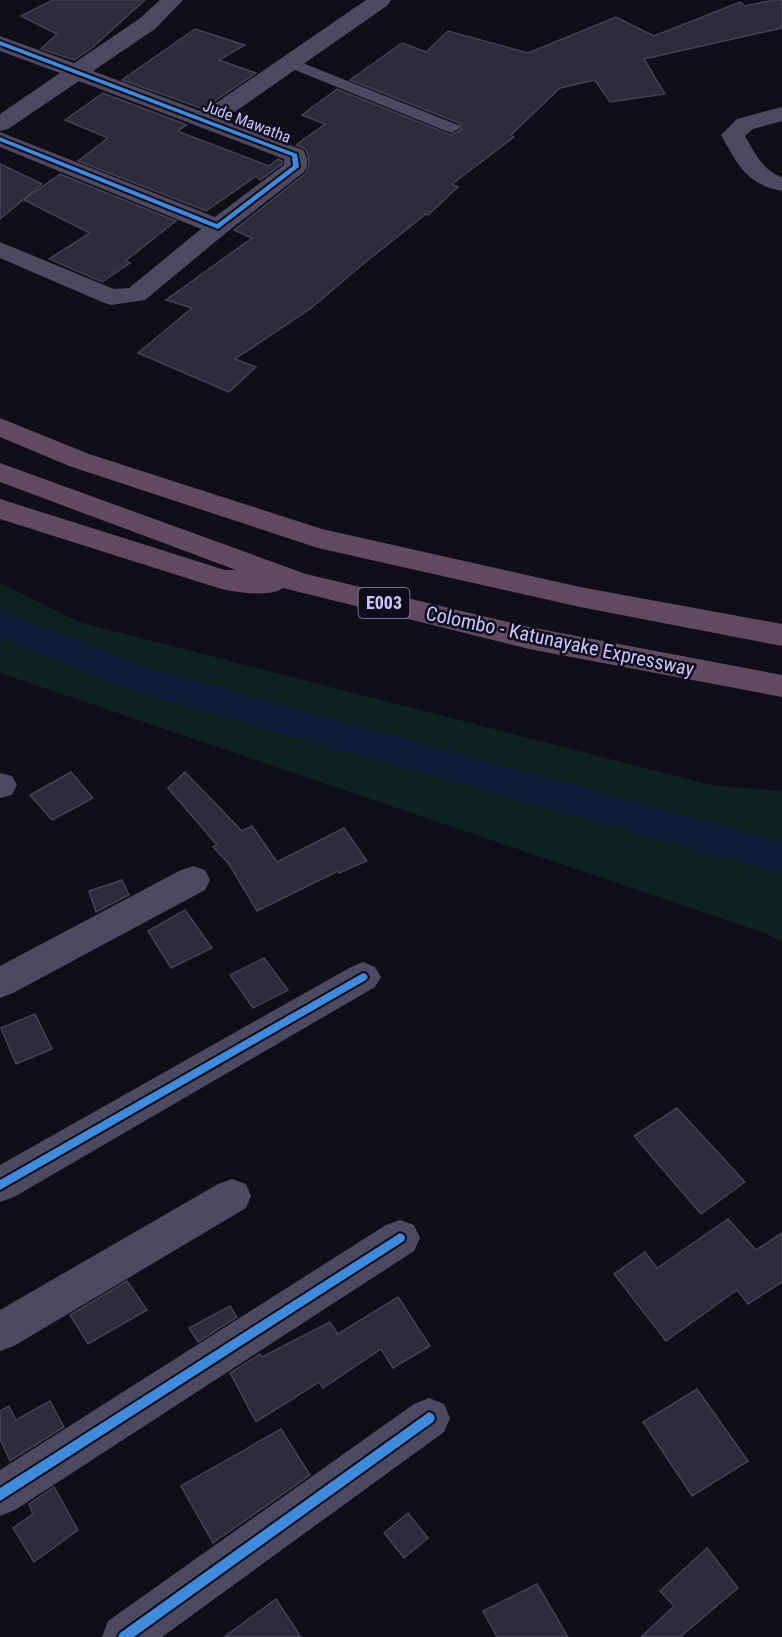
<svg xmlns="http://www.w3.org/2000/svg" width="782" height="1637" viewBox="0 0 782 1637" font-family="'Roboto Condensed',sans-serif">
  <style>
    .green { fill: #0e2222 }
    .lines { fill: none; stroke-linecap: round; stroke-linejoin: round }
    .canal { fill: #0b1c38; fill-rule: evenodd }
    .building { fill: #2e2b3b; stroke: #444057; stroke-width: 1.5 }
    .service { fill: #4b4a61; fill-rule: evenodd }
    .minor { fill: #4b4a61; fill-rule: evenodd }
    .motorway { fill: #614a62; fill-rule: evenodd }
    .cycleway-casing { stroke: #0e0b1b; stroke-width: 4 }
    .cycleway { fill: #408adc; fill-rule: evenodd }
    .labels { text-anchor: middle; stroke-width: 5; stroke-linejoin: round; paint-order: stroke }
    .far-street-label { font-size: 16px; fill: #ccc6ff; stroke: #0e0b1b }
    .shield { fill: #0e0b1b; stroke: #938ebb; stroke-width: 1.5 }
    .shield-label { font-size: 18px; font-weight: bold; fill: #ccc6ff }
    .street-label { font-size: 20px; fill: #ccc6ff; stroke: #0e0b1b }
  </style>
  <rect width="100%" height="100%" fill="#100e18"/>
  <!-- green -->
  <path class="green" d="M 0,583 L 79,622 L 711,785 L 782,791 L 782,942 L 767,934 L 0,673 Z"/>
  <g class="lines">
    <!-- canal -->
    <path class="canal" d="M 0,610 L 147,668 L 782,842 L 782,874 L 124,688 L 0,637 Z"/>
  </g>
  <!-- building -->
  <g class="building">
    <path d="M 53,0 L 145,0 L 92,48 L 74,60 L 41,49 L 57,34 L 21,16 Z"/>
    <path d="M 774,0 L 782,0 L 782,28 L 644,59 L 665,94 L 610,102 L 595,80 L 560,88 L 511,135 L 514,137 L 452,184 L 458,187 L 428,215 L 426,214 L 368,260 L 310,309 L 235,359 L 256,367 L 229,392 L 138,353 L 192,308 L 166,300 L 252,238 L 234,230 L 306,173 L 309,164 L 308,155 L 305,149 L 296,145 L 325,124 L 302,115 L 337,89 L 451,135 L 461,130 L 459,123 L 350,80 L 402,43 L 426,52 L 448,31 L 528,53 L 616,17 L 654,36 L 740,2 L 745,6 Z"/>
    <path d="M 195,29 L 245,45 L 219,60 L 256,73 L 203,109 L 122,80 Z"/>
    <path d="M 103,93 L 187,125 L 177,131 L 269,166 L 278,159 L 282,161 L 282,164 L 260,180 L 256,176 L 206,211 L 78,161 L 108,138 L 65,120 Z"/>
    <path d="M 0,164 L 42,184 L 0,219 Z"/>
    <path d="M 60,174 L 176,221 L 125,261 L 130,263 L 102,282 L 49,259 L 90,233 L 24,200 Z"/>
    <path d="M 71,772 L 93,798 L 52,820 L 30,795 Z"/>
    <path d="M 185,772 L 242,831 L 252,826 L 277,862 L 344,828 L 367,861 L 339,873 L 338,871 L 257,911 L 229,864 L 213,847 L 217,845 L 168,788 Z"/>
    <path d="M 122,880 L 129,895 L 96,912 L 89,891 Z"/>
    <path d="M 185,910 L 212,948 L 171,968 L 148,931 Z"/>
    <path d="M 264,958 L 288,990 L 253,1008 L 230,975 Z"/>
    <path d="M 35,1014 L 52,1049 L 16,1064 L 1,1028 Z"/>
    <path d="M 677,1108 L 745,1182 L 701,1214 L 634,1136 Z"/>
    <path d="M 728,1219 L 756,1250 L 782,1233 L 782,1282 L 748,1304 L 737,1290 L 666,1341 L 614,1274 L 645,1252 L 657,1268 Z"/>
    <path d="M 127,1281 L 147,1310 L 88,1344 L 70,1315 Z"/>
    <path d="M 398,1297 L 430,1346 L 393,1368 L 381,1349 L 323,1388 L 319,1382 L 256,1422 L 230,1373 L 260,1354 L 262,1357 L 330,1322 L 338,1334 Z"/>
    <path d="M 230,1306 L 237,1317 L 198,1342 L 189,1328 Z"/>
    <path d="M 697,1389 L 748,1461 L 692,1496 L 643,1422 Z"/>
    <path d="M 50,1401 L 64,1427 L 10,1461 L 0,1439 L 0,1411 L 9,1406 L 16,1420 Z"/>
    <path d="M 281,1429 L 310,1475 L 213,1543 L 181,1486 Z"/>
    <path d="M 54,1487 L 78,1530 L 34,1562 L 13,1528 L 33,1514 L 29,1504 Z"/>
    <path d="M 408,1513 L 428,1538 L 404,1558 L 384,1533 Z"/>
    <path d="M 707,1548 L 738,1588 L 680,1637 L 641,1637 L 674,1606 L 660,1591 Z"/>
    <path d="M 537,1584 L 568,1637 L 497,1637 L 483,1611 Z"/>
    <path d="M 276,1599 L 301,1637 L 224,1637 Z"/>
  </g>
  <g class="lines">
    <!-- service -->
    <path class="service" d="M 290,58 L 458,125 L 460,128 L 452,133 L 446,131 L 285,66 L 282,63 L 285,60 Z"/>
    <!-- minor -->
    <g class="minor">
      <path d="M 160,0 L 183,0 L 155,29 L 93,71 L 203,112 L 366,0 L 391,0 L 388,5 L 223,120 L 303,150 C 308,157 309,165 304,172 L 227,232 L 145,300 L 111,305 L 102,302 L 0,258 L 0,242 L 114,289 L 129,288 L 201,229 L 0,147 L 0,132 L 215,217 L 284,165 L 284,159 L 79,81 L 8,129 L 0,131 L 0,114 L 60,73 L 0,51 L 0,36 L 74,63 L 139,19 Z"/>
      <path d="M 782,107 L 782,121 L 753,129 L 745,136 C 755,153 763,171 782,177 L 782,191 C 746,184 738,165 721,135 L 737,119 Z"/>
      <path d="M 0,773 L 12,776 L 17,785 L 12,795 L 0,798 Z"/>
      <path d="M 193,866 L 205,870 L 210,880 L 205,890 L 13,993 L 0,998 L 0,966 L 181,870 Z"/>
      <path d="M 363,962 L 375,967 L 381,977 L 375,987 L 14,1197 L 0,1202 L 0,1165 L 351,967 Z"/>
      <path d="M 232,1179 L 246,1184 L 251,1196 L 246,1208 L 14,1346 L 0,1351 L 0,1310 L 218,1184 Z"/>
      <path d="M 400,1220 L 414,1225 L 420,1238 L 414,1251 L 15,1510 L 0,1516 L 0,1470 L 386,1225 Z"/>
      <path d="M 429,1398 L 444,1404 L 450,1418 L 444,1432 L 162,1637 L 102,1637 L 108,1621 L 414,1404 Z"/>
    </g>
    <!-- motorway -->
    <g class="motorway">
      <path d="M 0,418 L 89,454 L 322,529 L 580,587 L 782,624 L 782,646 L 580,607 L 318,548 L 69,466 L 0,437 Z"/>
      <path d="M 0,463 L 306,574 L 529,627 L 782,675 L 782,697 L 529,649 L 283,588 C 271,598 230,592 215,587 L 0,519 L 0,499 L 225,570 L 236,570 L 0,482 Z"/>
    </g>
    <defs>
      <g id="cycleway">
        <path d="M 0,41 L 297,154 L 299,167 L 218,229 L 0,141 L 0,137 L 2,138 L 217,224 L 293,166 L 292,156 L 0,45 Z"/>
        <path d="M 363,973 L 366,974 L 368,977 L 366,980 L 0,1190 L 0,1180 Z"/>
        <path d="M 400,1233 L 404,1235 L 405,1238 L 404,1241 L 0,1501 L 0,1488 Z"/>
        <path d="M 429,1412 L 433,1414 L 435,1418 L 433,1422 L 134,1637 L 118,1637 L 120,1633 Z"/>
      </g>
    </defs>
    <!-- cycleway casing -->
    <use href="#cycleway" class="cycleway-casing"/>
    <!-- cycleway -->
    <use href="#cycleway" class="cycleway"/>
  </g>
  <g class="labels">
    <!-- far-street labels -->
    <g class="far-street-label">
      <text transform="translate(247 121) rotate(21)" y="6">Jude Mawatha</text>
    </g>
    <!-- shield labels -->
    <rect class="shield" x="358.5" y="588" width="51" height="30" rx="4.5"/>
    <g class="shield-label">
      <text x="384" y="609">E003</text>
    </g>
    <!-- street labels -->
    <g class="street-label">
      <text transform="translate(560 641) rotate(12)" y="7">Colombo - Katunayake Expressway</text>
    </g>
  </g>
</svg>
